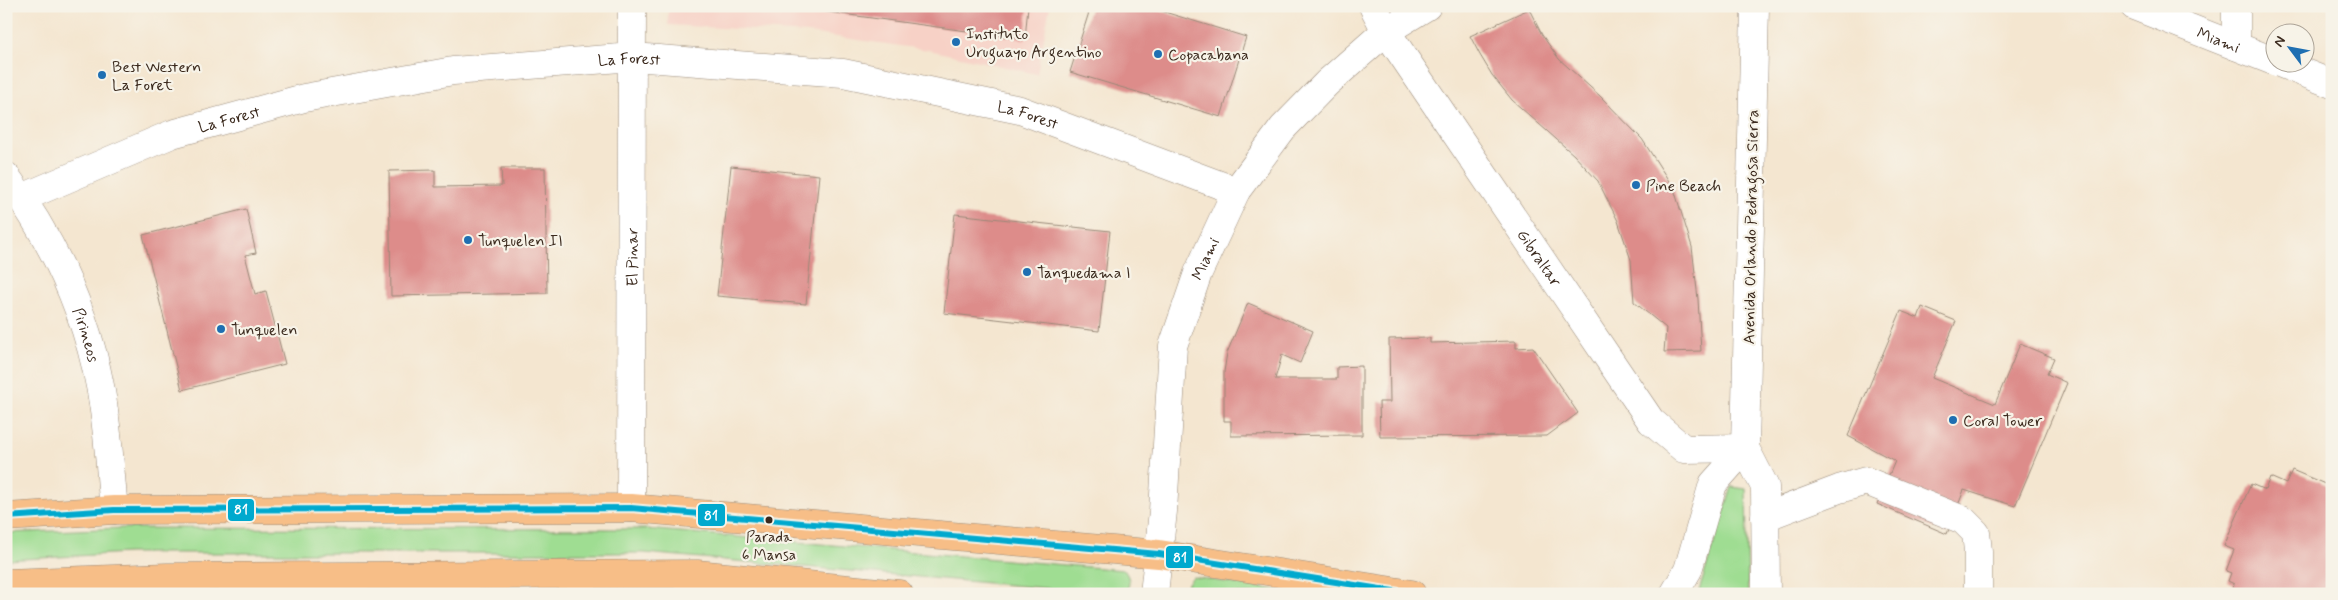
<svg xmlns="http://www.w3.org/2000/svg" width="2338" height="600" viewBox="0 0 2338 600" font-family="Mynerve,sans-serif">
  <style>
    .built { fill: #f7d1c6 }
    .green { fill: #9fdd92; stroke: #6d8458 }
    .building { fill: #dd8c8a }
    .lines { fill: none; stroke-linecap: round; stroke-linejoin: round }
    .minor-casing { stroke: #988877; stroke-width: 29 }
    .major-casing { stroke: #988877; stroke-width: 29 }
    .minor { stroke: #fff; stroke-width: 28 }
    .major { stroke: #f7be87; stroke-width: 28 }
    .bus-1-casing { stroke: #f7f3e8; stroke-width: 10 }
    .bus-1 { stroke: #00a9ce; stroke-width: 6 }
    .poi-dot { fill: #1f6fb2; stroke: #f7f3e8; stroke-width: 2 }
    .bus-dot { fill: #3b2a1e; stroke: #f7f3e8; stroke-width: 2 }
    .labels { text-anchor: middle; stroke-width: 4.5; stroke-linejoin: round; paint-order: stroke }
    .bus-label { font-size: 15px; fill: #3b2a1e; stroke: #f7f3e8 }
    .poi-label { font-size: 16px; fill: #3b2a1e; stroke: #f7f3e8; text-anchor: start }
    .street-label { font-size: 16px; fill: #3b2a1e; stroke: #f7f3e8 }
    .line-badge { stroke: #f7f3e8; stroke-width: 2 }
    .badge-label { font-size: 14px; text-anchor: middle; font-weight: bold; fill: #fff }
  </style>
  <rect width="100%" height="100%" fill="#f7f3e8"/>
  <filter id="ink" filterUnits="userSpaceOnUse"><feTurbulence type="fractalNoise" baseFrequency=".02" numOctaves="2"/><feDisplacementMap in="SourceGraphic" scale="10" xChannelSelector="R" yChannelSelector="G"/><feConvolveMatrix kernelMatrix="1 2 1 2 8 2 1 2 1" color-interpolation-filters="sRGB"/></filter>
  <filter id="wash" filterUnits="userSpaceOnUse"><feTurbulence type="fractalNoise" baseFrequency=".0096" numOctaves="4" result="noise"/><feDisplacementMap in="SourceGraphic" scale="20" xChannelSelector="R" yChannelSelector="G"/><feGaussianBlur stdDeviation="1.12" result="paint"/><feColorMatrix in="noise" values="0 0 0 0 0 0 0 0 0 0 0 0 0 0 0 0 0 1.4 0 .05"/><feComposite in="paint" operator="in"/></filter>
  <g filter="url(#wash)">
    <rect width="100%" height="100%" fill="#f4e6d0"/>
    <!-- built -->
    <path class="built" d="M 668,6 L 1050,6 L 1037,74 L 929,50 L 809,33 L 668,25 Z"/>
    <!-- green -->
    <g class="green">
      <path d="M 1732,487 L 1746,489 L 1748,594 L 1698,594 Z"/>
      <path d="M 122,528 L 645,529 L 1124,570 C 1133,581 1130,594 1114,594 L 644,553 L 128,553 L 6,560 L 6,533 Z"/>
      <path d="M 1193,577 L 1301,594 L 1185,594 L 1188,583 Z"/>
    </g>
    <g id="blocks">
      <!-- building -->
      <g class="building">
        <path d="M 784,6 L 1028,6 L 1025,39 Z"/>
        <path d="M 1091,6 L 1145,6 L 1246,37 L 1221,117 L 1070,72 Z"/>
        <path d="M 1529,9 L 1542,35 L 1559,59 L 1600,96 L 1642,139 L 1674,189 L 1692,247 L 1698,299 L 1701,351 L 1664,352 L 1666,328 L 1634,302 L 1631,260 L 1618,221 L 1598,181 L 1574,155 L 1512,100 L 1492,75 L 1480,55 L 1470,36 Z"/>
        <path d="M 731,166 L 819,175 L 806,304 L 717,296 Z"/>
        <path d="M 501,168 L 545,168 L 547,293 L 391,296 L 389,171 L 435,170 L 435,187 L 502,186 Z"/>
        <path d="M 246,209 L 256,253 L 245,255 L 255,294 L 266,291 L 285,364 L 182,390 L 143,235 Z"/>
        <path d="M 955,214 L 1110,231 L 1099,331 L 944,313 Z"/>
        <path d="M 1248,303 L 1313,331 L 1300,363 L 1282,355 L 1275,379 L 1337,379 L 1337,367 L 1362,366 L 1362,435 L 1231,436 L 1231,421 L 1224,421 L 1224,372 L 1227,353 Z"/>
        <path d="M 1922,307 L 1956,321 L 1932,378 L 1995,404 L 2020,344 L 2054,358 L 2047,374 L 2067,383 L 2015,506 L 1964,490 L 1947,534 L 1877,504 L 1895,461 L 1848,436 L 1901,311 L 1918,318 Z"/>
        <path d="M 1430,338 L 1430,343 L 1516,341 L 1516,348 L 1533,347 L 1578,413 L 1547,436 L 1380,437 L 1379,402 L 1390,402 L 1389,339 Z"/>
        <path d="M 2292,470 L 2332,487 L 2332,594 L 2230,594 L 2234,584 L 2228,581 L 2231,573 L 2226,571 L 2234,550 L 2224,546 L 2251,484 L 2265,490 L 2270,477 L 2286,484 Z"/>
      </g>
    </g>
  </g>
  <g filter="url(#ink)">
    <use href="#blocks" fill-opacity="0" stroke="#988877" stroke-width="1"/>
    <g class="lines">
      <defs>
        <g id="minor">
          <path id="s1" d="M 1373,6 L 1386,31 L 1651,421 L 1684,449 L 1745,448"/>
          <path d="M 1755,6 L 1745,448 L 1765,487 L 1766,594"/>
          <path id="s2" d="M 2134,6 L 2276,62"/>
          <path d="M 2236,6 L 2236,46"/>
          <path d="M 2277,62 L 2332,84"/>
          <path id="s3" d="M 6,176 C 53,240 85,308 100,386 C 108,426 110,469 114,510"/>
          <path id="s4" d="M 22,198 L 172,134 L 304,98 L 453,71 L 633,57 L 843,73 L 1020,110 L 1236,191"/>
          <path id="s5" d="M 631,508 L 632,6"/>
          <path d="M 1765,517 L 1839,489 L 1866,481 L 1963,520 L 1976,533 L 1978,551 L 1978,594"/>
          <path id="s6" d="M 1154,594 L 1163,511 L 1173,346 L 1198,273 L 1236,191 L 1283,128 L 1327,83 L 1386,31 L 1427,6"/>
          <path d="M 1674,594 L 1688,570 L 1713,484 L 1745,448"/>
        </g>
        <g id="major">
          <path d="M 6,517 L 114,510 L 631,508 L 1159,554 L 1412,594"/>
          <path d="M 6,583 L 167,577 L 697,574 L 899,594"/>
        </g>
      </defs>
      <!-- minor casing -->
      <use href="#minor" class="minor-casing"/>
      <!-- major casing -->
      <use href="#major" class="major-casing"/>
      <!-- minor -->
      <use href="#minor" class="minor"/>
      <!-- major -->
      <use href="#major" class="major"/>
      <defs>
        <path id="bus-1" d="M 6,517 L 114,510 L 631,508 L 1159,554 L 1412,594"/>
      </defs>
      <!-- bus-1 casing -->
      <use href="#bus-1" class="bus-1-casing"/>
      <!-- bus-1 -->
      <use href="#bus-1" class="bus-1"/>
    </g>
  </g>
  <!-- markers -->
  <g class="poi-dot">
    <circle cx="956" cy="42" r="5"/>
    <circle cx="1158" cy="54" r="5"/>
    <circle cx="102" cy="75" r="5"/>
    <circle cx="1636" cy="185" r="5"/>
    <circle cx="468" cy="240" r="5"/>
    <circle cx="1027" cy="272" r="5"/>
    <circle cx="221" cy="329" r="5"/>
    <circle cx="1953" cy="420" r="5"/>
  </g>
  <circle class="bus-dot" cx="769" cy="520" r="4.5"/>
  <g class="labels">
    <!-- bus labels -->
    <g class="bus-label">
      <text x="769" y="542">Parada<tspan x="769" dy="18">6 Mansa</tspan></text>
    </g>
    <!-- poi labels -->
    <g class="poi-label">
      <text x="966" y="39">Instituto<tspan x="966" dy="18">Uruguayo Argentino</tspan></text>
      <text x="1168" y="60">Copacabana</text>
      <text x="112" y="72">Best Western<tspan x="112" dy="18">La Foret</tspan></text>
      <text x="1646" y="191">Pine Beach</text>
      <text x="478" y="246">Tunquelen II</text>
      <text x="1037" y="278">Tanquedama I</text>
      <text x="231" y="335">Tunquelen</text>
      <text x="1963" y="426">Coral Tower</text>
    </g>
    <!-- street labels -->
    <g class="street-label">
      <text dy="6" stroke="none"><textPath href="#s2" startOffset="91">Miami</textPath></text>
      <text dy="6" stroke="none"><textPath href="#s4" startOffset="628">La Forest</textPath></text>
      <text dy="6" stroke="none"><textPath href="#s4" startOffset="1032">La Forest</textPath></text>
      <text dy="6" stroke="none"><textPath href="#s4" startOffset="222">La Forest</textPath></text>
      <text transform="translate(1750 227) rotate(-89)" y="6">Avenida Orlando Pedragosa Sierra</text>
      <text dy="6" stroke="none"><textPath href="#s5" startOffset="251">El Pinar</textPath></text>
      <text dy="6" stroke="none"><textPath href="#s1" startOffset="302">Gibraltar</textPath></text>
      <text dy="6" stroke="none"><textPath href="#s6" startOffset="342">Miami</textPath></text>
      <text dy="6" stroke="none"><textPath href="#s3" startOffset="179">Pirineos</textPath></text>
    </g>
  </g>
  <g class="line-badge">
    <rect x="227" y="498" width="28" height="24" rx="5" fill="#00a9ce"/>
    <rect x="697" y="503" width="29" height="24" rx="5" fill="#00a9ce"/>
    <rect x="1165" y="545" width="29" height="24" rx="5" fill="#00a9ce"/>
  </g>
  <g class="badge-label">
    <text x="241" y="514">81</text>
    <text x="711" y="520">81</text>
    <text x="1180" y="562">81</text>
  </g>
  <!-- margin -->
  <rect width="2338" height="600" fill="none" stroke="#f7f3e8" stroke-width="25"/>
  <!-- north arrow -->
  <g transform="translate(2290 48) rotate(302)"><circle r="24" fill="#f7f3e8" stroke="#aca397"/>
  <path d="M0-4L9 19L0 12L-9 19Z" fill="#1f6fb2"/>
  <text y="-8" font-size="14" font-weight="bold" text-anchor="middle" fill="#3b2a1e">N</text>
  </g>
</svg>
